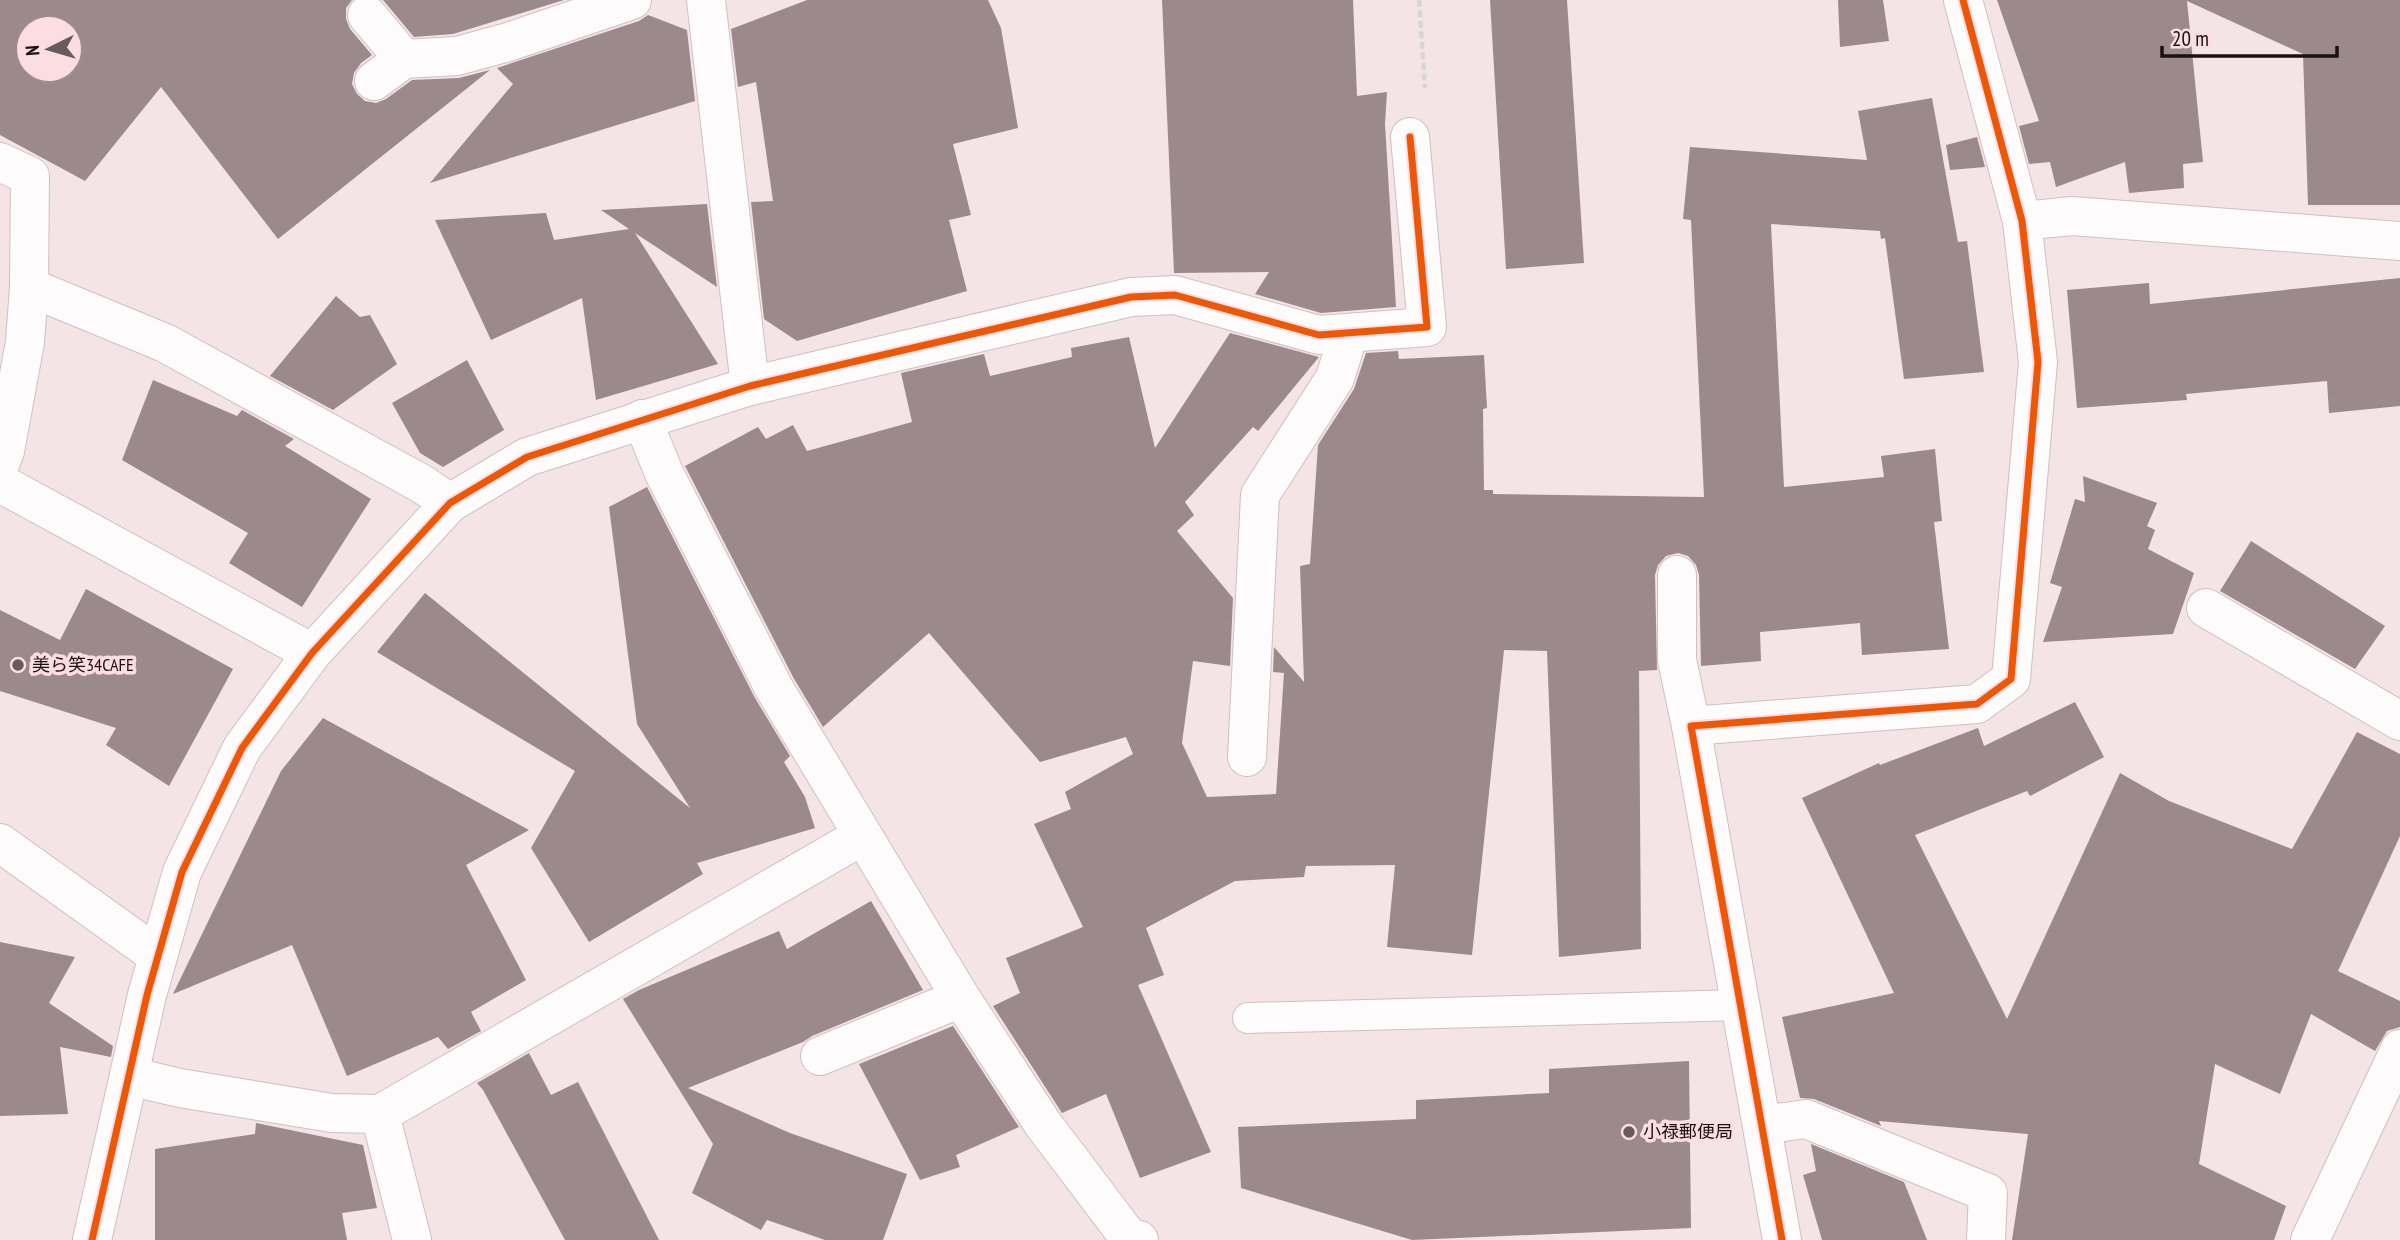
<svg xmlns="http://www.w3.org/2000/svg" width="2400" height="1240" viewBox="0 0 2400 1240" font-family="'PT Sans Narrow','Noto Sans JP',sans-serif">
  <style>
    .building { fill: #9b898c; fill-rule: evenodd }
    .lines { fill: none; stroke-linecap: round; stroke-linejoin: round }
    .service-casing { stroke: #cdc1c2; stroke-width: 32 }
    .minor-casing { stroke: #cdc1c2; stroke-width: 40 }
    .path { stroke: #d9d5d5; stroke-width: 4.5; stroke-dasharray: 7 3.5; stroke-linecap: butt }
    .service { stroke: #fdfbfb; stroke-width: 30 }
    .minor { stroke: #fdfbfb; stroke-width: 38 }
    .cycleway-casing { stroke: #fbdde2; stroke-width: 11 }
    .cycleway { stroke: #e8590c; stroke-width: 7 }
    .poi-dot { fill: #675b5d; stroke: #fbdde2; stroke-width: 2.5 }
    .labels { text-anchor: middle; stroke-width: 7; stroke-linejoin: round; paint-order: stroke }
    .poi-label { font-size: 18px; fill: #1b1113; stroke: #fbdde2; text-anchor: start }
  </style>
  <rect width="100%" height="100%" fill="#f4e4e6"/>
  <!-- building -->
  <g class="building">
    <path d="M 0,0 L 352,0 L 346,8 L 346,19 L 350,29 L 372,55 L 361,63 L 354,73 L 352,84 L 357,94 L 365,101 L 376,103 L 386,99 L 412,80 L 459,78 L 490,70 L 278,239 L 161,87 L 85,181 L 0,135 ZM 28,28 L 70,28 L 70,70 L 28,70 Z"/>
    <path d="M 383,0 L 564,0 L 453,34 L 414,37 Z"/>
    <path d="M 807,0 L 988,0 L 1001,28 L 1018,128 L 953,144 L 971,215 L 949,220 L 967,291 L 797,341 L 764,319 L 751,202 L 773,201 L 756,82 L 738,87 L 731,29 Z"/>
    <path d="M 1162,0 L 1353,0 L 1357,96 L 1387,92 L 1385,124 L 1396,307 L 1321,313 L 1255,294 L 1269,272 L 1174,273 Z"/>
    <path d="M 1490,0 L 1567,0 L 1584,263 L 1506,269 Z"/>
    <path d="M 1838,0 L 1883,0 L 1889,41 L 1840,47 Z"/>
    <path d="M 1997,0 L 2400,0 L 2400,205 L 2308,205 L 2303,54 L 2187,1 L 2203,162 L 2183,164 L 2184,188 L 2129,193 L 2125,162 L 2056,187 L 2050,162 L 2029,164 L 2019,126 L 2039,121 Z"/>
    <path d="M 648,15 L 687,30 L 695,101 L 430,183 L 513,84 L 497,68 L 639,21 Z"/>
    <path d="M 1932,98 L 1958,242 L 1967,241 L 1984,372 L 1904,379 L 1885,238 L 1881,239 L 1880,231 L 1771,224 L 1784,487 L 1884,477 L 1881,456 L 1935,449 L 1942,521 L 1934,522 L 1949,649 L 1862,655 L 1860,623 L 1760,632 L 1761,661 L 1701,666 L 1699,575 L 1696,565 L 1688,556 L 1678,553 L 1666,556 L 1658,565 L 1655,575 L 1657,670 L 1639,671 L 1641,949 L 1559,957 L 1547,651 L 1504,650 L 1472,955 L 1387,947 L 1395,865 L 1306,866 L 1304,877 L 1235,881 L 1146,928 L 1164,975 L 1138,985 L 1211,1152 L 1140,1178 L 1106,1094 L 1062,1113 L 993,1006 L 1020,993 L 1006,958 L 1083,927 L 1034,824 L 1071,809 L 1065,792 L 1133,754 L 1126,737 L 1040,762 L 929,633 L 823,727 L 793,677 L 685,466 L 758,427 L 766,439 L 793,425 L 807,451 L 912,422 L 901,373 L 984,354 L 990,376 L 1072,357 L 1071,348 L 1129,337 L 1155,448 L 1230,333 L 1319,357 L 1258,431 L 1253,427 L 1185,502 L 1194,515 L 1177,531 L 1233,598 L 1230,666 L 1193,661 L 1182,743 L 1207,797 L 1276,794 L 1284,673 L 1273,672 L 1274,647 L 1304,682 L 1300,566 L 1310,564 L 1318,445 L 1354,389 L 1366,353 L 1398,351 L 1399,359 L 1484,355 L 1487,408 L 1483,409 L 1484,490 L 1493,490 L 1493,494 L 1704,497 L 1691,220 L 1683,219 L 1690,147 L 1867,160 L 1858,111 Z"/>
    <path d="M 1977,137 L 1985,167 L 1950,170 L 1946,145 Z"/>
    <path d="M 707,204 L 717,287 L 635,233 L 718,364 L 596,400 L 582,298 L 491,340 L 435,220 L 546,213 L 554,240 L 629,229 L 601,210 Z"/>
    <path d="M 2400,278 L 2400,406 L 2329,413 L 2327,381 L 2186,394 L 2187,400 L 2077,408 L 2067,290 L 2149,283 L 2150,304 Z"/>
    <path d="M 336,296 L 360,317 L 370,315 L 397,364 L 333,410 L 270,376 Z"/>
    <path d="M 467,360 L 504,430 L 443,467 L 420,453 L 392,403 Z"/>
    <path d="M 153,380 L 237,416 L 242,410 L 294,439 L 285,446 L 371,499 L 302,607 L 229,563 L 248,533 L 122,460 Z"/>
    <path d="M 2083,476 L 2157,503 L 2147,526 L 2155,530 L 2148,549 L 2194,573 L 2173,634 L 2043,642 L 2062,587 L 2050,583 L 2075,499 L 2085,502 Z"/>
    <path d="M 647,487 L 755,698 L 790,756 L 784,762 L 805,797 L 815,828 L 697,863 L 703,874 L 589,942 L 531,848 L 575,771 L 377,652 L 425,593 L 690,808 L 637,724 L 609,507 Z"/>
    <path d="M 2251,541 L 2385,626 L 2355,669 L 2220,591 Z"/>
    <path d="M 86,589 L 233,669 L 169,786 L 106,745 L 116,728 L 0,691 L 0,610 L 60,640 Z"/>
    <path d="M 2075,702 L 2104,757 L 2030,796 L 2027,791 L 1915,835 L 2007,1019 L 2120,773 L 2169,801 L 2292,849 L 2357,732 L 2400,754 L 2400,836 L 2338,971 L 2400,1001 L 2400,1027 L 2387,1031 L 2375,1051 L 2311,1014 L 2280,1094 L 2215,1064 L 2199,1164 L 2286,1206 L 2274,1240 L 2012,1240 L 2028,1134 L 1879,1121 L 1881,1126 L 1814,1099 L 1800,1098 L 1782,1017 L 1894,993 L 1802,798 L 1879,763 L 1880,765 L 1978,728 L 1984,746 Z"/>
    <path d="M 323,718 L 529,830 L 466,865 L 526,980 L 471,1012 L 481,1031 L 448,1049 L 438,1037 L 347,1076 L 292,945 L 173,994 L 281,771 Z"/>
    <path d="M 871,901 L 923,990 L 812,1036 L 803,1042 L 688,1088 L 790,1133 L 907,1174 L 883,1240 L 825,1240 L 767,1220 L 761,1230 L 692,1193 L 713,1144 L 623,999 L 639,990 L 779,931 L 787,949 Z"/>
    <path d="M 0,942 L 75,957 L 49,1003 L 113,1046 L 111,1057 L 60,1047 L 68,1114 L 0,1116 Z"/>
    <path d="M 953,1026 L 1019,1127 L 956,1155 L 960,1167 L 920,1180 L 859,1064 Z"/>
    <path d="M 529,1053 L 551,1095 L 578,1082 L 659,1240 L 565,1240 L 483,1090 L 477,1083 Z"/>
    <path d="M 1689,1061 L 1691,1228 L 1412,1240 L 1241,1188 L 1238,1127 L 1416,1119 L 1416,1100 L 1549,1093 L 1549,1069 Z"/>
    <path d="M 256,1123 L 363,1145 L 377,1208 L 342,1213 L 347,1240 L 155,1240 L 155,1149 L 255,1134 Z"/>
    <path d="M 1811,1144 L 1904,1182 L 1927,1240 L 1822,1240 L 1803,1175 L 1816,1171 Z"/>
  </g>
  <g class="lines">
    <defs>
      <path id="service" d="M 1248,1018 L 1741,1005"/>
      <g id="minor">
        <path d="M 706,0 L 750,386"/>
        <path d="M 367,15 L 404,59"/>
        <path d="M 374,81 L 404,59 L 457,56 L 508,42 L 632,0"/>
        <path d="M 0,162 L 30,176 L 29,287 L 25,342 L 5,451 L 0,464"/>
        <path d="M 2022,221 L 2072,216 L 2400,241"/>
        <path d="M 29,287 L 165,343 L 422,484 L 450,503"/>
        <path d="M 642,419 L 664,473 L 774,688 L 961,998 L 1043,1124 L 1130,1239 L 1139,1240"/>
        <path d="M 0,483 L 312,653"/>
        <path d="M 1677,575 L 1677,660 L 1691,726"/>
        <path d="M 2206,608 L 2400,721"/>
        <path d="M 1247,757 L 1260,495 L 1335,378 L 1349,333"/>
        <path d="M 0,843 L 158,956"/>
        <path d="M 820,1056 L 961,998"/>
        <path d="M 129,1076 L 180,1088 L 332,1113 L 380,1114 L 862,836"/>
        <path d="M 380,1114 L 412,1240"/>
        <path d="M 1762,1125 L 1806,1119 L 1988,1193 L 1986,1240"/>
        <path d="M 92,1240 L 147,995 L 182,872 L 242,748 L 312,653 L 450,503 L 527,457 L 750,386 L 1131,297 L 1175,295 L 1319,335 L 1427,327 L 1410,137"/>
        <path d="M 1782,1240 L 1691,726 L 1977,704 L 2011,679 L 2038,362 L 2022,221 L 1963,0"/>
        <path d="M 2310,1240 L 2400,1049"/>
      </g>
    </defs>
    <!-- service casing -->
    <use href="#service" class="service-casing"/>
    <!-- minor casing -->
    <use href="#minor" class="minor-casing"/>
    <!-- path -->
    <path class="path" d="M 1419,0 L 1425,88"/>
    <!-- service -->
    <use href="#service" class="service"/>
    <!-- minor -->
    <use href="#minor" class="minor"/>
    <defs>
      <g id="cycleway">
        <path d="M 92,1240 L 147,995 L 182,872 L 242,748 L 312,653 L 450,503 L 527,457 L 750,386 L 1131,297 L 1175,295 L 1319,335 L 1427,327 L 1410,137"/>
        <path d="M 1782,1240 L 1691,726 L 1977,704 L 2011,679 L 2038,362 L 2022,221 L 1963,0"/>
      </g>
    </defs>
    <!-- cycleway casing -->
    <use href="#cycleway" class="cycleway-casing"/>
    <!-- cycleway -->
    <use href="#cycleway" class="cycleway"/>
  </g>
  <!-- markers -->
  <g class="poi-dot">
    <circle cx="18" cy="665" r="7"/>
    <circle cx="1629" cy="1132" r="7"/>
  </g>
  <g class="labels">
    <!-- poi labels -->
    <g class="poi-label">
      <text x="32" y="671">美ら笑34CAFE</text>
      <text x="1643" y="1138">小禄郵便局</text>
    </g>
  </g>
  <!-- north arrow -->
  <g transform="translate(49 49) rotate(265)"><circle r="33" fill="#fbdde2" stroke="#a18b8f" stroke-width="2"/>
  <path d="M0-5L12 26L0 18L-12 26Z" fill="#675b5d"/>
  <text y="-10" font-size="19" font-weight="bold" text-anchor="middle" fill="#1b1113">N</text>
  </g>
  <!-- scale -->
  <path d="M2162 46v10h175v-10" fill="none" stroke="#1b1113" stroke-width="3.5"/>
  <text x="2172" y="46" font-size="21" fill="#1b1113" stroke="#fbdde2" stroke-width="5" paint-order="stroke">20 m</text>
</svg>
